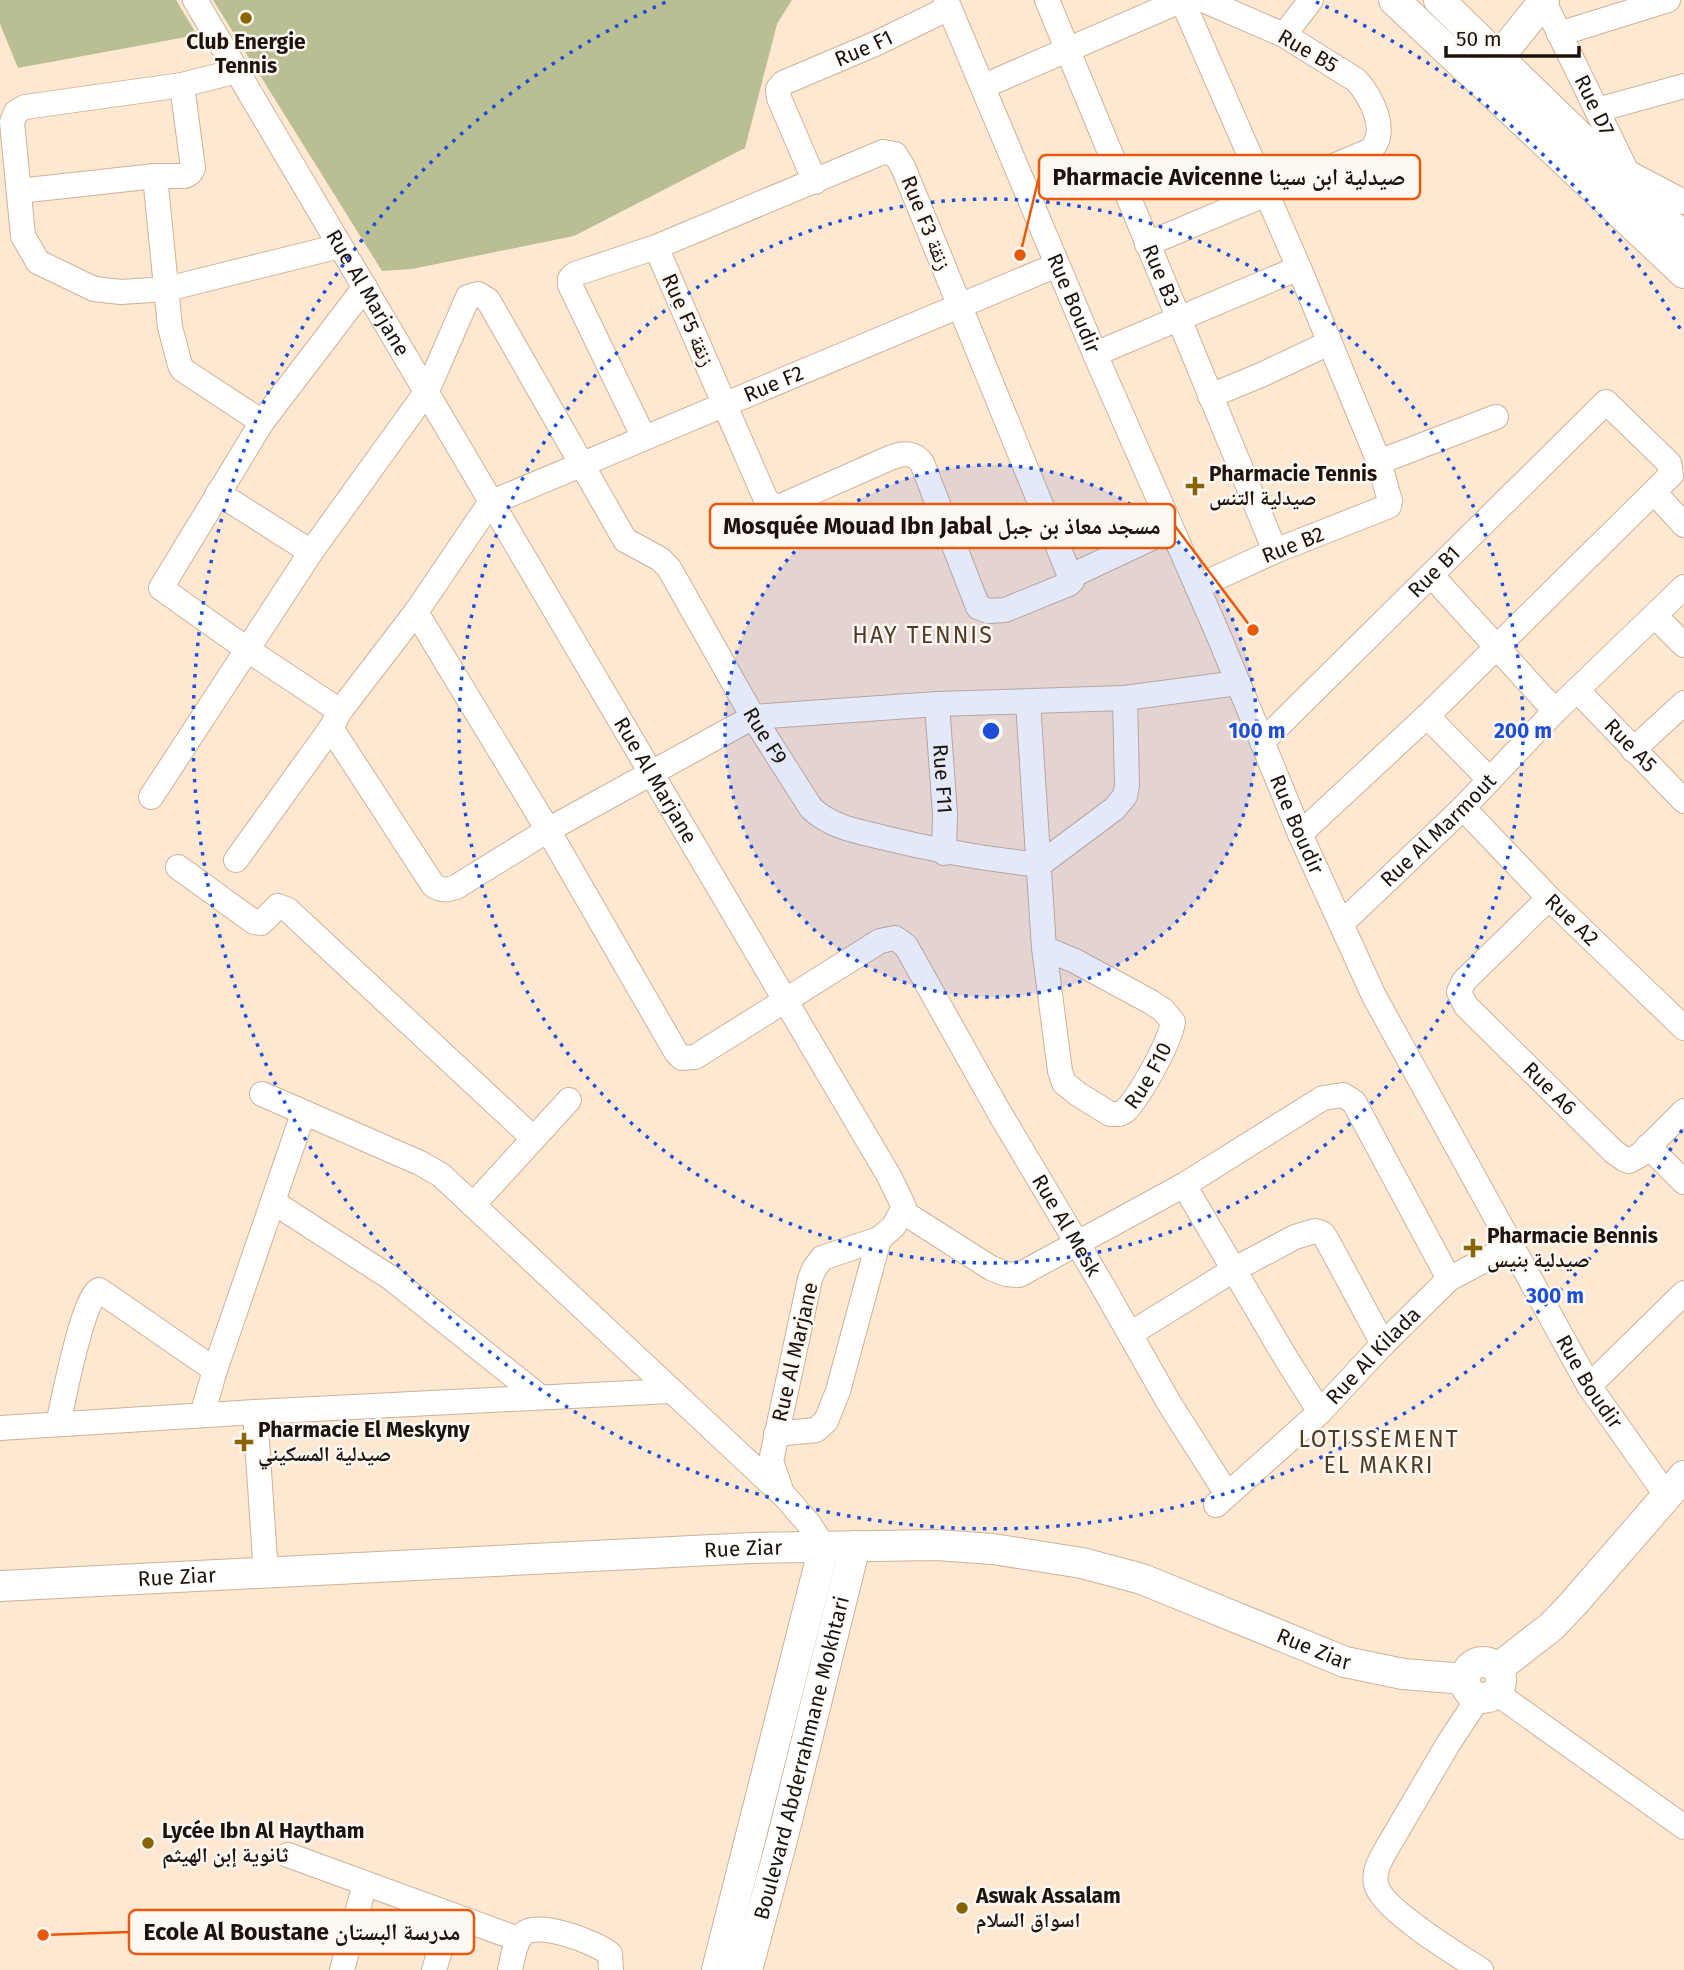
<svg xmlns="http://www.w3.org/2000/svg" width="1684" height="1970" viewBox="0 0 1684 1970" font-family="'Fira Sans','Noto Naskh Arabic',sans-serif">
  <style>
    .green { fill: #babe93 }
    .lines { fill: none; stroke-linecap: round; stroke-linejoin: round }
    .minor-casing { stroke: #ccb298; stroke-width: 26 }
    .major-casing { stroke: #ccb298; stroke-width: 32 }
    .minor { stroke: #fff; stroke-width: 24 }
    .major { stroke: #fff; stroke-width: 30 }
    .ring { fill: none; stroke: #1d4ed8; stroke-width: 3.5; stroke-dasharray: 3.5 7 }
    .poi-dot { fill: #8a6403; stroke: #fef8f3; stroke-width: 2.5 }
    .labels { text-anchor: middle; stroke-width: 5; stroke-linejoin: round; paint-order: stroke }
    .poi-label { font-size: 21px; font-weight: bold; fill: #1d130a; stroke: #fef8f3; text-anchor: start }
    .street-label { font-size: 21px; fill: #1d130a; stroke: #fef8f3 }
    .neighbourhood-label { font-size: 23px; letter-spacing: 2px; fill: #4f3a23; stroke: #fef8f3 }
    .centre { fill: #1d4ed8; stroke: #fef8f3; stroke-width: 3.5 }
    .ring-label { font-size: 21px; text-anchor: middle; font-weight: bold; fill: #1d4ed8; stroke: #fef8f3; stroke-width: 5; stroke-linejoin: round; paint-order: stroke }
    .leader { fill: none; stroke: #e8590c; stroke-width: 2.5 }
    .callout-dot { fill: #e8590c; stroke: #fef8f3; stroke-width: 2.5 }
    .callout { fill: #fef8f3; stroke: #e8590c; stroke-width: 2.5 }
    .callout-label { font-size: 23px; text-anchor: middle; font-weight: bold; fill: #1d130a }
  </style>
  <rect width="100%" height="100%" fill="#fee8d2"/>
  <!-- green -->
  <g class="green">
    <path d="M 0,0 L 176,0 L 197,35 L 18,68 L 0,24 Z"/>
    <path d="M 213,0 L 792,0 L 777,24 L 745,148 L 574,236 L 412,269 L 382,271 Z"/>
  </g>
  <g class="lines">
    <defs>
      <g id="minor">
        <path id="s1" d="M 195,0 L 889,1176 L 904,1207 L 894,1226 L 879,1239 L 822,1258 L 814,1269 L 810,1279 L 771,1461 L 782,1493 L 809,1524 L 824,1547"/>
        <path id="s2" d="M 946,0 L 1095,354 L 1218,634 L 1300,834 L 1374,996 L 1589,1386 L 1667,1496"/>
        <path id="s3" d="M 1047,0 L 1275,551"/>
        <path d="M 1182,0 L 1299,268 L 1379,462 L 1390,501 L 1389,506 L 1275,551 L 1197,587"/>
        <path id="s4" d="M 1543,0 L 1627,172"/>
        <path d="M 1559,34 L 1668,0"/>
        <path d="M 1284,35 L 1311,0"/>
        <path d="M 237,71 L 182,85 L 25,107 L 16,112 L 12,122 L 23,236 L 38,262 L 94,289 L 121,292 L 167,289 L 340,246"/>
        <path d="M 984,86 L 1180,1"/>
        <path d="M 1597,110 L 1684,86"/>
        <path d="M 1627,172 L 1684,202"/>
        <path d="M 155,176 L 170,327 L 180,365 L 183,370 L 262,422"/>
        <path id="s5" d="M 815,182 L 779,98 L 778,89 L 783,83 L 875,44 L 949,8"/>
        <path d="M 19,191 L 155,176 L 185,176 L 190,173 L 193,168 L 182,85"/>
        <path d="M 1147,244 L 1369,151 C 1391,134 1371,96 1356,80 L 1284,35 L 1203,0"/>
        <path d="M 1095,354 L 1299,268"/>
        <path d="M 1210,396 L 1261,375 L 1329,343"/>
        <path d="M 644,438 L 570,285 L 570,279 L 575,274 L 656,247 L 883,152 L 895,154 L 903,167 L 1072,581 L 1069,584 L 1005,610 L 988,611 L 978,607 L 922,463 C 914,452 904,453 892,457 L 779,507 L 767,502 L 656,247"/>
        <path d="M 1379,462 L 1496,417"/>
        <path d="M 1654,492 L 1684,525"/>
        <path d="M 218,493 L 311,552"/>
        <path d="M 1071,576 L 1171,529"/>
        <path d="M 1432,576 L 1555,711"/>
        <path id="s6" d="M 416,612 L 548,830 L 676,1052 L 682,1058 L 695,1057 L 880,941 L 895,938 L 906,946 L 999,1112 L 1102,1285 L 1169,1403 L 1227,1494"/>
        <path d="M 1655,616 L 1684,645"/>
        <path id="s7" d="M 1577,690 L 1684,801"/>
        <path id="s8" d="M 1028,702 L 1044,948 L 1060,1071 L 1064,1083 L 1078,1094 L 1110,1114 L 1119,1114 L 1125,1111 C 1140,1096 1169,1044 1173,1022 L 1163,1010 L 1151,1002 L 1075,961 L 1044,948"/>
        <path id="s9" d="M 937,704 L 945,814 L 944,853"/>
        <path d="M 340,711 L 248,650 L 161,588 L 262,422 L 365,287"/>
        <path d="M 1427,716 L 1490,780"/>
        <path d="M 331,728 L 433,885 C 442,891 447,890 456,887 L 548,830 L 753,717 L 937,704 L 1125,698 L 1238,683"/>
        <path id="s10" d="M 1262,742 L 1606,402 L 1669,463 L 1671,475 L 1427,716 L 1300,834"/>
        <path d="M 1633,750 L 1684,703"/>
        <path id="s11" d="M 151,797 L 311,552 L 427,391 L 468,297 L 478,294 L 488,300 L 625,540 L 660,559 L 669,568 L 753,717 L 811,808 C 832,828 858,831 885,838 C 937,851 986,859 1039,865 L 1114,809 L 1125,796 L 1127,785 L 1125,698"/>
        <path id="s12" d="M 1463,808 L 1549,898 L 1684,1028"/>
        <path id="s13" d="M 236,860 L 331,728 L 340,711 L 416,612 L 490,503 L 1057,265"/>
        <path d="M 178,867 L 254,922 L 261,923 L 278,906 L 288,910 L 533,1138"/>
        <path id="s14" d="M 1549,898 L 1464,981 L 1459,992 L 1466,1006 L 1614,1152 L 1624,1159 L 1629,1161 L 1640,1155 L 1684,1111"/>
        <path id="s15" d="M 1341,924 L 1463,808 L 1555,711 L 1684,587"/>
        <path d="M 262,1094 L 420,1163 L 441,1175 L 780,1492"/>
        <path d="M 1648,1146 L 1684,1182"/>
        <path d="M 1184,1185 L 1287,1360 L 1320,1412"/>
        <path d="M 273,1202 L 391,1278 L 540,1397"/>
        <path d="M 473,1205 L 569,1100"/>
        <path d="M 903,1212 L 991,1268 L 1006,1274 L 1019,1275 L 1184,1185 L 1323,1098 L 1343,1095 L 1354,1102 L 1449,1279"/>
        <path d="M 1130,1334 L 1235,1269 L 1295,1237 L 1315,1231 L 1322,1233 L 1327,1240 L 1383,1344"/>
        <path d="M 1589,1386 L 1684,1293"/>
        <path d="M 255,1412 L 266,1574"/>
        <path d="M 202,1415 L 215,1370 L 303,1114"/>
        <path d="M 58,1424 C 63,1402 83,1297 99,1290 L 215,1370"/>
        <path d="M 0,1428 L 255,1412 L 670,1391"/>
        <path d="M 776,1434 L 816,1430 L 826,1421 L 838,1391 L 879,1239"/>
        <path id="s16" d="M 1216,1505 L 1320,1412 L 1383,1344 L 1449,1279 L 1511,1246"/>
        <path d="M 1495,1692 L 1684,1827"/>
        <path d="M 1479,1697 L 1448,1744 L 1387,1848 C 1381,1859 1373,1871 1376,1884 C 1381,1909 1458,1955 1481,1970"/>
        <path d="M 288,1855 L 518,1939"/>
        <path d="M 342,1970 L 365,1883"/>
        <path d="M 434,1970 L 451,1915"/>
        <path d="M 510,1970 C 513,1959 514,1942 523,1934 C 537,1920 596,1942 610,1954 L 611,1970"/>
      </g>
      <g id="major">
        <path d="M 1394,0 L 1684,273"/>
        <path d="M 1439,0 L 1684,238"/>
        <path d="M 1499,57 L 1544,1"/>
        <path id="s17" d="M 0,1586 L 752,1548 L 937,1545 L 993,1549 L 1082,1563 L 1142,1579 L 1345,1662 L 1403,1674 L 1465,1679"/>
        <circle cx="1483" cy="1680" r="18"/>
        <path d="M 1497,1669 L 1552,1626 L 1573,1604 L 1684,1476"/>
        <path d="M 717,1970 L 824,1547"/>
        <path id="s18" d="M 747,1970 L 783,1836 L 855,1546"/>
      </g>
    </defs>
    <!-- minor casing -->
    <use href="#minor" class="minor-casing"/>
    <!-- major casing -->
    <use href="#major" class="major-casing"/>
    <!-- minor -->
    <use href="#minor" class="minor"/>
    <!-- major -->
    <use href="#major" class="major"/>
  </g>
  <!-- distance rings -->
  <circle cx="991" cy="731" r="266" fill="#1d4ed8" fill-opacity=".12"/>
  <g class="ring">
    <circle cx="991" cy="731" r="266"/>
    <circle cx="991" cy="731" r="532"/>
    <path d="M1682 1130A798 798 0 1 1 666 2M1316 2A798 798 0 0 1 1682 332"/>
  </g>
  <!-- markers -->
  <g class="poi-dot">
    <circle cx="246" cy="18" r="7"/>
    <path d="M1191.5 475.5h7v7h7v7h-7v7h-7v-7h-7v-7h7z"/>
    <path d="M1469.5 1237.5h7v7h7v7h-7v7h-7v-7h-7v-7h7z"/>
    <path d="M240.5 1431.5h7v7h7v7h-7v7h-7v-7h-7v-7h7z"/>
    <circle cx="148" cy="1843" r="7"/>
    <circle cx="962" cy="1908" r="7"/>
  </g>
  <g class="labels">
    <!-- poi labels -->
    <g class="poi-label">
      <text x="246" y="49" text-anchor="middle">Club Energie<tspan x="246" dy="24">Tennis</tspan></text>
      <text x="1209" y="481">Pharmacie Tennis<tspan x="1209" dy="24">صيدلية التنس</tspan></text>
      <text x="1487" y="1243">Pharmacie Bennis<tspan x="1487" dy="24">صيدلية بنيس</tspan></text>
      <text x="258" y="1437">Pharmacie El Meskyny<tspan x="258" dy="24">صيدلية المسكيني</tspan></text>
      <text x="162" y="1838">Lycée Ibn Al Haytham<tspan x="162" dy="24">ثانوية إبن الهيثم</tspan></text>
      <text x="976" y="1903">Aswak Assalam<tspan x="976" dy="24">اسواق السلام</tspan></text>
    </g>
    <!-- street labels -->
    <g class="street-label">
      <text dy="7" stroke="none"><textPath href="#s5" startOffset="196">Rue F1</textPath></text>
      <text transform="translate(1308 51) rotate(30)" y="7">Rue B5</text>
      <text dy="7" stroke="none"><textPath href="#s4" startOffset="117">Rue D7</textPath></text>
      <text transform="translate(926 223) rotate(68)" y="7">Rue F3 زنقة</text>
      <text dy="7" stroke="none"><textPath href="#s3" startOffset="298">Rue B3</textPath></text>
      <text dy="7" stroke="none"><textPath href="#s1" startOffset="340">Rue Al Marjane</textPath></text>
      <text dy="7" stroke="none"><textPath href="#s2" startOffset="329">Rue Boudir</textPath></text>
      <text transform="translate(688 320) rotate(66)" y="7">Rue F5 زنقة</text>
      <text dy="7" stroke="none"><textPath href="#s13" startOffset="746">Rue F2</textPath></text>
      <text transform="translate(1293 545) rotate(-22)" y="7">Rue B2</text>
      <text dy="7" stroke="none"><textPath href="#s10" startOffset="242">Rue B1</textPath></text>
      <text dy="7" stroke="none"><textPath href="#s11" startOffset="1138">Rue F9</textPath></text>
      <text dy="7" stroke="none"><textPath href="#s7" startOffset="77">Rue A5</textPath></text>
      <text dy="7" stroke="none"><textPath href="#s9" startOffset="75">Rue F11</textPath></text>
      <text dy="7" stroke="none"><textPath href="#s1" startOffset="906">Rue Al Marjane</textPath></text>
      <text dy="7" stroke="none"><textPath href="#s2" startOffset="896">Rue Boudir</textPath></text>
      <text dy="7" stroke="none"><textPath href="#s15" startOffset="135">Rue Al Marmout</textPath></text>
      <text dy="7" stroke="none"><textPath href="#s12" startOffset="156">Rue A2</textPath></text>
      <text dy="7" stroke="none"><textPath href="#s8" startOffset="497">Rue F10</textPath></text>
      <text dy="7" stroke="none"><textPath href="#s14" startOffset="264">Rue A6</textPath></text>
      <text dy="7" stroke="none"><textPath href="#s6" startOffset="1102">Rue Al Mesk</textPath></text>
      <text transform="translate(795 1352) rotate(-77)" y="7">Rue Al Marjane</text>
      <text dy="7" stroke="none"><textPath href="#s16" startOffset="217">Rue Al Kilada</textPath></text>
      <text dy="7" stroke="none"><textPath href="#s2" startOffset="1526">Rue Boudir</textPath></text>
      <text dy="7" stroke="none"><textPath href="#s17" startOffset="744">Rue Ziar</textPath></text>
      <text dy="7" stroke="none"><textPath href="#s17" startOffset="177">Rue Ziar</textPath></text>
      <text dy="7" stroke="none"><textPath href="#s17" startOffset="1332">Rue Ziar</textPath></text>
      <text dy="7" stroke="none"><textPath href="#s18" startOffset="219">Boulevard Abderrahmane Mokhtari</textPath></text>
    </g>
    <!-- neighbourhood labels -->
    <g class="neighbourhood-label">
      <text x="923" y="643">HAY TENNIS</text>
      <text x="1379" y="1447">LOTISSEMENT<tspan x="1379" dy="26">EL MAKRI</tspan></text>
    </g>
  </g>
  <circle cx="991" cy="731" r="10" class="centre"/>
  <g class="ring-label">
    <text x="1257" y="738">100 m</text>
    <text x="1523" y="738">200 m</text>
    <text x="1555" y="1303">300 m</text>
  </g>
  <!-- callouts -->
  <path class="leader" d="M1020 255L1039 177M1253 630L1175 526M43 1935L129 1932"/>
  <g class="callout-dot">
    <circle cx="1020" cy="255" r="7"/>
    <circle cx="1253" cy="630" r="7"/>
    <circle cx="43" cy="1935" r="7"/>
  </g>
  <g class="callout">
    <rect x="1039" y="155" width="381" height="44" rx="7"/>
    <rect x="710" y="504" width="465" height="44" rx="7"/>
    <rect x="129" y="1910" width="345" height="44" rx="7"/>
  </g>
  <g class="callout-label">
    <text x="1229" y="185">Pharmacie Avicenne صيدلية ابن سينا</text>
    <text x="942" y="534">Mosquée Mouad Ibn Jabal مسجد معاذ بن جبل</text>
    <text x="302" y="1940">Ecole Al Boustane مدرسة البستان</text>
  </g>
  <!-- scale -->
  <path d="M1446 46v10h133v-10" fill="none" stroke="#1d130a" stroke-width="3.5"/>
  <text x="1456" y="46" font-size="21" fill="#1d130a" stroke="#fef8f3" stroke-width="5" paint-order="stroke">50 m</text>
</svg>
